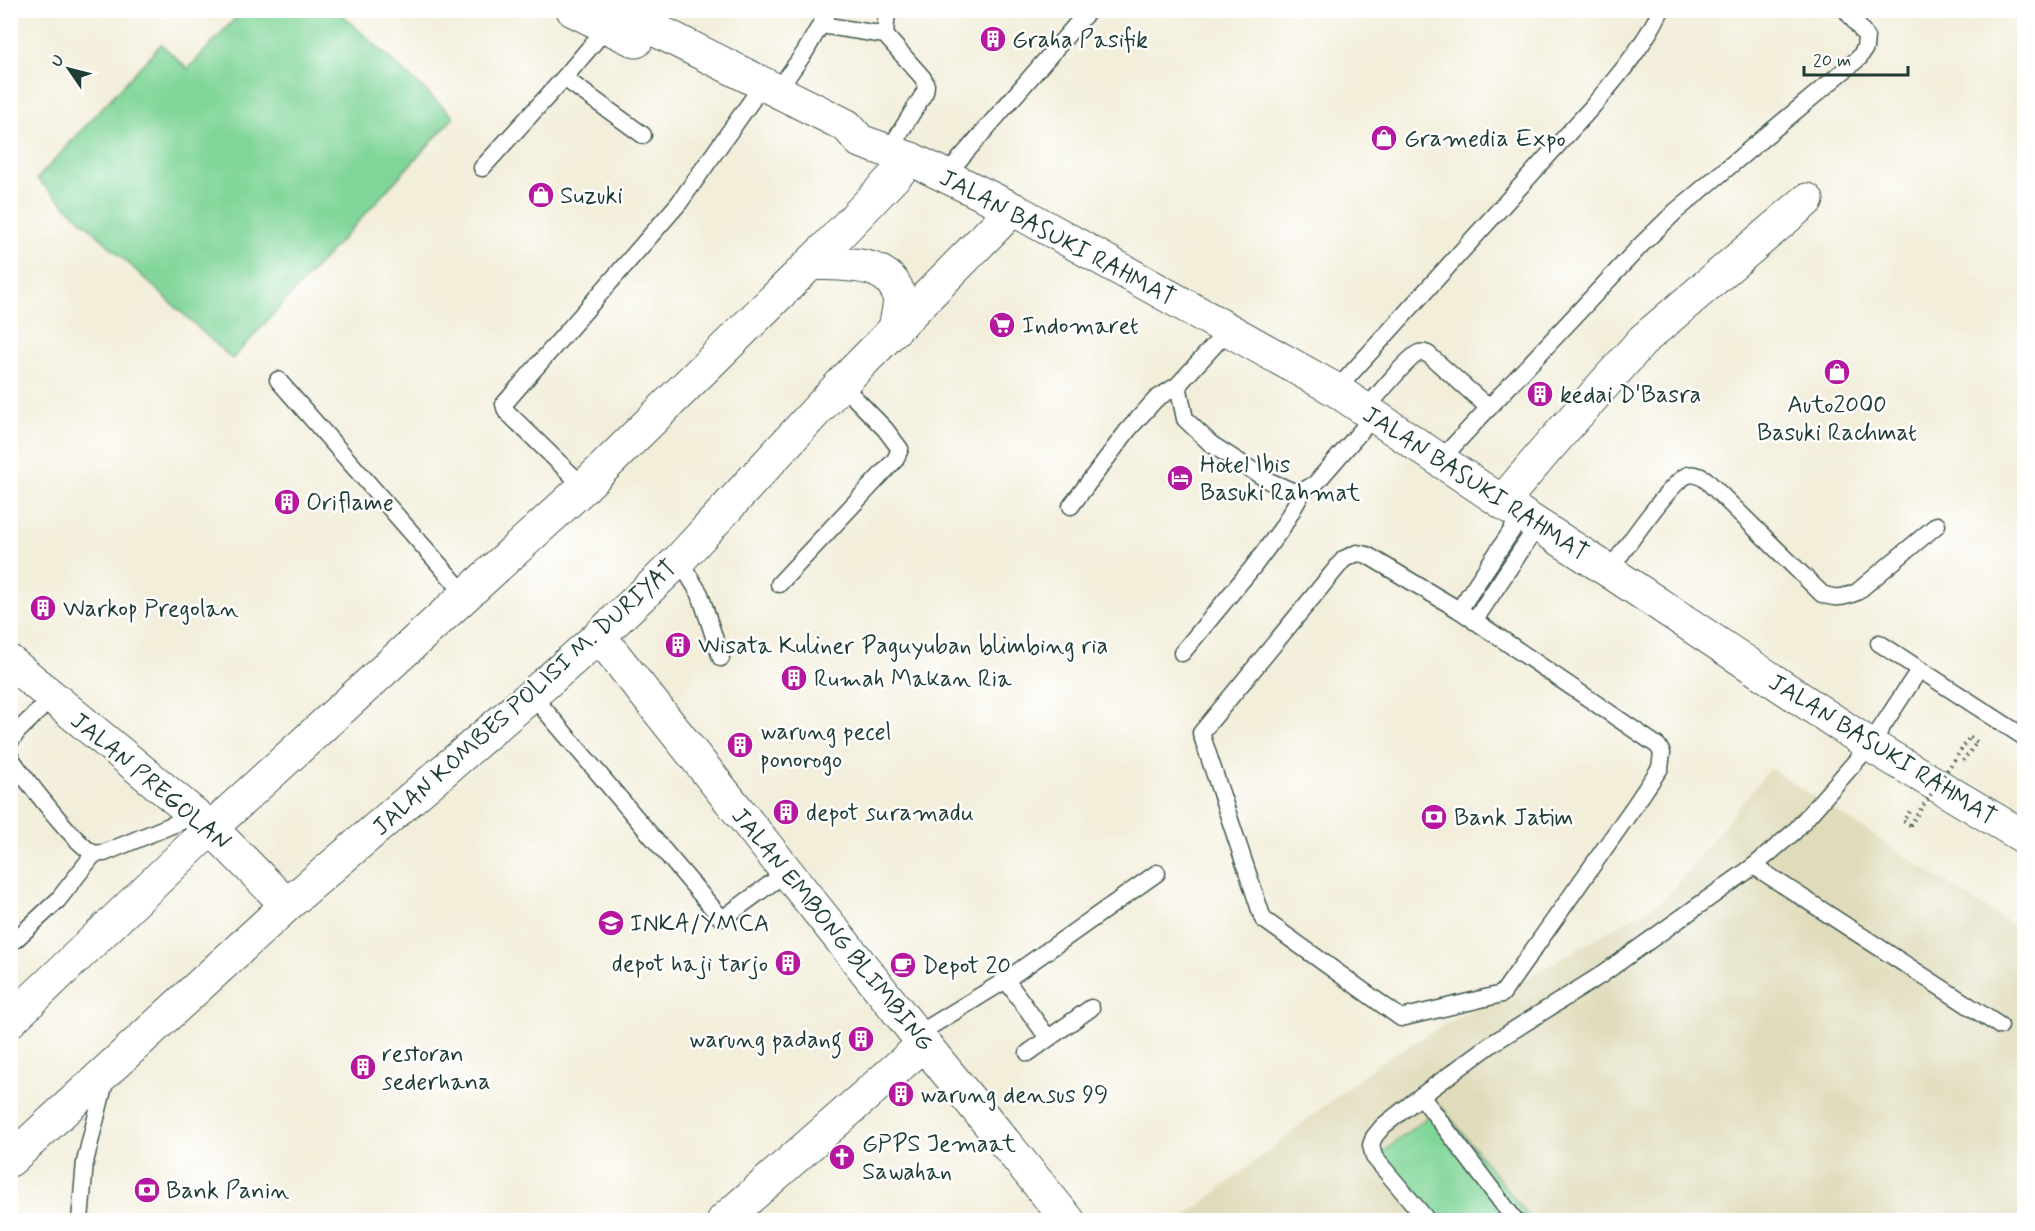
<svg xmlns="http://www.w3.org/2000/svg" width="2035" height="1231" viewBox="0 0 2035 1231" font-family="Mynerve,sans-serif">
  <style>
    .built { fill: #e0dcbb }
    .green { fill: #80d598; stroke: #508966; stroke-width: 1.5 }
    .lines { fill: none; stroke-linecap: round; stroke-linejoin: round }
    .lane-casing { stroke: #3f584d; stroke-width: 19 }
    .street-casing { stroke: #3f584d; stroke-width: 35 }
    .secondary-casing { stroke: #3f584d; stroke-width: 35 }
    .primary-casing { stroke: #3f584d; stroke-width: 35 }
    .path { stroke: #3f584d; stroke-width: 4; stroke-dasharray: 1.5 4.5; stroke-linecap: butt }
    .lane { stroke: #fff; stroke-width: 16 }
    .street { stroke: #fff; stroke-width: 33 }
    .secondary { stroke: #fff; stroke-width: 33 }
    .primary { stroke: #fff; stroke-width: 33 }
    .path-bridge { stroke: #3f584d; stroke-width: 4; stroke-dasharray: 1.5 4.5; stroke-linecap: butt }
    .labels { text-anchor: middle; stroke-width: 5; stroke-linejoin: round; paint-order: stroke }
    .poi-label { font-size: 24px; fill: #1f3d34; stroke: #fff; text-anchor: start }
    .street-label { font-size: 24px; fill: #1f3d34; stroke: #fff }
  </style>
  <rect width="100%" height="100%" fill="#fff"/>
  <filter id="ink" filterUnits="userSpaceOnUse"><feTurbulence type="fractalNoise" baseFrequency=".0167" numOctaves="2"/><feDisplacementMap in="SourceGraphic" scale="12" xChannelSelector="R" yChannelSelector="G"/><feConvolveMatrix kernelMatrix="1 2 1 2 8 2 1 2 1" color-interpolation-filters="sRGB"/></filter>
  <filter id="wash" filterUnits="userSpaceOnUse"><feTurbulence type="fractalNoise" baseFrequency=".008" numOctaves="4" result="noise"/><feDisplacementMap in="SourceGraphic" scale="24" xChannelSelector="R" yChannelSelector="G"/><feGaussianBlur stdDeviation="1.35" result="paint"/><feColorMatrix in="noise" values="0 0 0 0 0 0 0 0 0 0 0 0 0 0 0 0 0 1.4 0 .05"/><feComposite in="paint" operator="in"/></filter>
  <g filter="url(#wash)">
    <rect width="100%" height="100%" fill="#f3eeda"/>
    <!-- built -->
    <path class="built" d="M 1770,768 L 2024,933 L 2024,1220 L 1181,1220 L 1381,1061 L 1665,899 Z"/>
    <!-- green -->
    <g class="green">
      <path d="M 242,11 L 338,11 L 454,117 L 232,359 L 37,179 L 161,44 L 188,69 Z"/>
      <path d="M 1441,1106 L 1531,1220 L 1433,1220 L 1381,1154 Z"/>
    </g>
  </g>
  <g filter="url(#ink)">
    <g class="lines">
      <defs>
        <g id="lane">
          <path d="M 821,25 L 885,35 L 923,78 L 926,85 L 925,92 L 888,152"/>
          <path d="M 885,35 L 887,10"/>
          <path d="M 564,78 L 643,135"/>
          <path d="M 777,91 L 805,52 L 829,10"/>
          <path d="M 482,168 L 564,78 L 608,26"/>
          <path d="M 946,175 L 1089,10"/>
          <path d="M 278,380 L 465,594"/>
          <path d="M 1178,385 L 1185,419 L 1211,444 L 1269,481 L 1292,491 L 1303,491"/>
          <path d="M 1336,390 L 1593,106 C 1618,76 1644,46 1661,10"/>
          <path d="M 1365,410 C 1374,400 1409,356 1419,353 C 1423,352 1426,353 1429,355 L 1489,408"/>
          <path d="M 1440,460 L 1642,244 L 1676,211 L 1859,58 L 1865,48 L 1866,36 L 1846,10"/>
          <path d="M 584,487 L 506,411 L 504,404 L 679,203 L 752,100"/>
          <path d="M 1071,506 L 1128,430 L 1156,399 L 1178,385 L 1229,329"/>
          <path d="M 1357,553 L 1367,555 L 1459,610 L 1658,746 L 1662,753 L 1660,768 L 1633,808 L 1502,994 L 1401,1018 L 1263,919 L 1201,733 L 1344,559 Z"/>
          <path d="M 679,560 L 700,594 L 721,658"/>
          <path d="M 1609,571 C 1621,554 1673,479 1688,475 C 1694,473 1700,476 1705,479 L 1822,594 C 1835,599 1843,598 1857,592 L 1937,525"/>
          <path d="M 779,584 L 895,460 L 900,449 L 885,429 L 841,384"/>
          <path d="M 1459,610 L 1522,515"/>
          <path d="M 1474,621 L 1538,525"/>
          <path d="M 1879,643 L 2024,737"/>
          <path d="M 1182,653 L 1253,567 L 1282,528 L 1303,491 L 1315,484 L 1374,416"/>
          <path d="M 532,695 L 721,918 L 725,917 L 788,871"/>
          <path d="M 10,742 L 18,731 L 52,698"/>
          <path d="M 10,757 C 21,773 79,850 94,853 C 97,854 100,853 104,853 L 196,815"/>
          <path d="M 1754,866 L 2000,1026"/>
          <path d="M 15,940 L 58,900 L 94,854"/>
          <path d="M 1006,980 L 1048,1038"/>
          <path d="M 918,1034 L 1006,980 L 1157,873"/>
          <path d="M 1028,1053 L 1091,1008"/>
          <path d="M 1421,1096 L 1515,1220"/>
          <path d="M 80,1220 L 85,1162 L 106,1078"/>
          <path d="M 1427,1220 L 1374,1157 L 1371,1145 L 1374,1137 L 1383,1126 L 1421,1096 L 1493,1043 L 1601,975 L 1754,866 L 1794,832 L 1870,745 L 1919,670"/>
        </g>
        <g id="street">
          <path d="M 1502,502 L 1546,450 L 1644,339 L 1807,200"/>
          <path d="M 599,636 L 924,1044 L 1068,1220"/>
          <path d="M 10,662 L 211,828 L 287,905"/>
          <path d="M 724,1220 L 924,1044"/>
        </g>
        <g id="secondary">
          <path d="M 811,263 C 839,265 892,259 899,297 C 901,307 896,320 895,329"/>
          <path d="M 10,1021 L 211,828 L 584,487 L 827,247 L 911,159"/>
          <path d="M 10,1160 L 287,905 L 532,695 L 599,636 L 679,560 L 841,384 L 1013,209"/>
        </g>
        <g id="primary">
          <path d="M 573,10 L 636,41"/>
          <path d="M 616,10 L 847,126 L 860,141 L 911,159 L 1013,209 L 1336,390 L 1502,502 L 1609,571 L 1870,745 L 2024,837"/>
        </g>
      </defs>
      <!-- lane casing -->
      <use href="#lane" class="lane-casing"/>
      <!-- street casing -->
      <use href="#street" class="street-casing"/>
      <!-- secondary casing -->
      <use href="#secondary" class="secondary-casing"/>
      <!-- primary casing -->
      <use href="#primary" class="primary-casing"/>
      <!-- path -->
      <g class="path">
        <path d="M 1963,761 L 1977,742 L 1970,737"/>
        <path d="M 1910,825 L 1903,821 L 1912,808"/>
      </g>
      <!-- lane -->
      <use href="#lane" class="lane"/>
      <!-- street -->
      <use href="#street" class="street"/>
      <!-- secondary -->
      <use href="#secondary" class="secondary"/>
      <!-- primary -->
      <use href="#primary" class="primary"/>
      <!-- path-bridge -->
      <path class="path-bridge" d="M 1910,825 L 1970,737"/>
    </g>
  </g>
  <!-- icons -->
  <defs>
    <symbol id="building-disc" viewBox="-11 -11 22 22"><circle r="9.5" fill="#b5179e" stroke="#fff"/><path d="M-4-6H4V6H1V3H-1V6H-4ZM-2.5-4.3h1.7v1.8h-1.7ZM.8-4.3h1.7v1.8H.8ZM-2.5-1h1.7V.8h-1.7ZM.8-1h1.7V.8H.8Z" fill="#fff"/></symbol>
    <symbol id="shop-disc" viewBox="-11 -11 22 22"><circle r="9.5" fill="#b5179e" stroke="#fff"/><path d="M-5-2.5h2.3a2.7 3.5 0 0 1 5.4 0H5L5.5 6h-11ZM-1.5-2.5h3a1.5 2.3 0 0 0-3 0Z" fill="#fff"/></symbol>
    <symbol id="supermarket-disc" viewBox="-11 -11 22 22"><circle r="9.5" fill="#b5179e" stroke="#fff"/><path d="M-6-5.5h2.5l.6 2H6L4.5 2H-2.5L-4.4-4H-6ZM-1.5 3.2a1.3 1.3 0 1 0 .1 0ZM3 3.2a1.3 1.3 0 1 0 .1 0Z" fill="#fff"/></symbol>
    <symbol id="hotel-disc" viewBox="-11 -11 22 22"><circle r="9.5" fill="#b5179e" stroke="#fff"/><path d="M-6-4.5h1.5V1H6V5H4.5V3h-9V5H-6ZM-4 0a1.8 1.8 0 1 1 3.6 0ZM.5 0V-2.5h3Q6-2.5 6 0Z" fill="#fff"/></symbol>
    <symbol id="bank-disc" viewBox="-11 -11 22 22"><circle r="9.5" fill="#b5179e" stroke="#fff"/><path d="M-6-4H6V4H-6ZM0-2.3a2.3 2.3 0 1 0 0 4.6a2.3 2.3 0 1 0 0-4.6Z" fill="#fff"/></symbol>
    <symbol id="school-disc" viewBox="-11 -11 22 22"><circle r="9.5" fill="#b5179e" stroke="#fff"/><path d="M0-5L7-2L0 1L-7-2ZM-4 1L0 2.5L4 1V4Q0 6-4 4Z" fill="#fff"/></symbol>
    <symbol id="cafe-disc" viewBox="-11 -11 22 22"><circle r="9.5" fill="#b5179e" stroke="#fff"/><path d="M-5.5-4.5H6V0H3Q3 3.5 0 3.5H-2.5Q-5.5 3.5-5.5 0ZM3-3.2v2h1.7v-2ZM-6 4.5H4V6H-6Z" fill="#fff"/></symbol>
    <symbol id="church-disc" viewBox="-11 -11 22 22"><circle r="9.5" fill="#b5179e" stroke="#fff"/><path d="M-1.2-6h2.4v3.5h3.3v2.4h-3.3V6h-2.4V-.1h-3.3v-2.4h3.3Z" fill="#fff"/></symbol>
  </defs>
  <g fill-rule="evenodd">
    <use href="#building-disc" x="978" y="24" width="30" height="30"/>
    <use href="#shop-disc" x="1369" y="123" width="30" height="30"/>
    <use href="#shop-disc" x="526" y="180" width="30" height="30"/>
    <use href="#supermarket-disc" x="987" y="310" width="30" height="30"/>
    <use href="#shop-disc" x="1822" y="357" width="30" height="30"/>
    <use href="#building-disc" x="1525" y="379" width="30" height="30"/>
    <use href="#hotel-disc" x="1165" y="463" width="30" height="30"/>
    <use href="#building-disc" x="272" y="487" width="30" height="30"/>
    <use href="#building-disc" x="28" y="593" width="30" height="30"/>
    <use href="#building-disc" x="663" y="630" width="30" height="30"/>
    <use href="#building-disc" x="779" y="663" width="30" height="30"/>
    <use href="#building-disc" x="725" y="730" width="30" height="30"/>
    <use href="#building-disc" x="771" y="797" width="30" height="30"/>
    <use href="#bank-disc" x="1419" y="802" width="30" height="30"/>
    <use href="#school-disc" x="596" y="908" width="30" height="30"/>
    <use href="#building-disc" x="773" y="948" width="30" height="30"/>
    <use href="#cafe-disc" x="888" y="950" width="30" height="30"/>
    <use href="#building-disc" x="846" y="1024" width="30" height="30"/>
    <use href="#building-disc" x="348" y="1052" width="30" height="30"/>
    <use href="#building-disc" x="886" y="1079" width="30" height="30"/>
    <use href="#church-disc" x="827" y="1142" width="30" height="30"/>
    <use href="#bank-disc" x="132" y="1175" width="30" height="30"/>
  </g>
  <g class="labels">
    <!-- poi labels -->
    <g class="poi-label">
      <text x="1012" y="47">Graha Pasifik</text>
      <text x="1404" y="146">Gramedia Expo</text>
      <text x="560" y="203">Suzuki</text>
      <text x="1022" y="333">Indomaret</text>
      <text x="1560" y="402">kedai D'Basra</text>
      <text x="1837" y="412" text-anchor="middle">Auto2000<tspan x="1837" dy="28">Basuki Rachmat</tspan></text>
      <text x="1200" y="472">Hotel Ibis<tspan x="1200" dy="28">Basuki Rahmat</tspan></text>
      <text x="306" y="510">Oriflame</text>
      <text x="63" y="616">Warkop Pregolan</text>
      <text x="698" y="653">Wisata Kuliner Paguyuban blimbing ria</text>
      <text x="814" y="686">Rumah Makan Ria</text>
      <text x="760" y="739">warung pecel<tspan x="760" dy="28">ponorogo</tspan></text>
      <text x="806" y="820">depot suramadu</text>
      <text x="1454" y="825">Bank Jatim</text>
      <text x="630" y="931">INKA/YMCA</text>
      <text x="768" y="971" text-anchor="end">depot haji tarjo</text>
      <text x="922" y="973">Depot 20</text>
      <text x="842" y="1047" text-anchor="end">warung padang</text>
      <text x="382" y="1061">restoran<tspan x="382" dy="28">sederhana</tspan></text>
      <text x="920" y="1102">warung densus 99</text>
      <text x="862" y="1151">GPPS Jemaat<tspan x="862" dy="28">Sawahan</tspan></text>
      <text x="166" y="1198">Bank Panin</text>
    </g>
    <!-- street labels -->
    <g class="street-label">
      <text transform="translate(1058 237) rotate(28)" y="8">JALAN BASUKI RAHMAT</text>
      <text transform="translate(1476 483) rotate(33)" y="8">JALAN BASUKI RAHMAT</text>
      <text transform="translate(524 697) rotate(-42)" y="8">JALAN KOMBES POLISI M. DURIYAT</text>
      <text transform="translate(1883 749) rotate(32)" y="8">JALAN BASUKI RAHMAT</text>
      <text transform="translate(151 781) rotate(40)" y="8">JALAN PREGOLAN</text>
      <text transform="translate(833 929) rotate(51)" y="8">JALAN EMBONG BLIMBING</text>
    </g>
  </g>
  <!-- margin -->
  <rect width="2035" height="1231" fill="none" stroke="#fff" stroke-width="36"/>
  <!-- north arrow -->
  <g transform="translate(69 69) rotate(305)" stroke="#ffffff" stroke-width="4.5" paint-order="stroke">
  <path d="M0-4.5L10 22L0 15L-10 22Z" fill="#1f3d34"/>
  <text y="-9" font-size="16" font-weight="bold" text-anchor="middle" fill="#1f3d34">U</text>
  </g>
  <!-- scale -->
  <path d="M1804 66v9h104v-9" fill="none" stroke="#1f3d34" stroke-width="3"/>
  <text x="1813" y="66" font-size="18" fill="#1f3d34" stroke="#ffffff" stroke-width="4.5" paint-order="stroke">20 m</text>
</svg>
